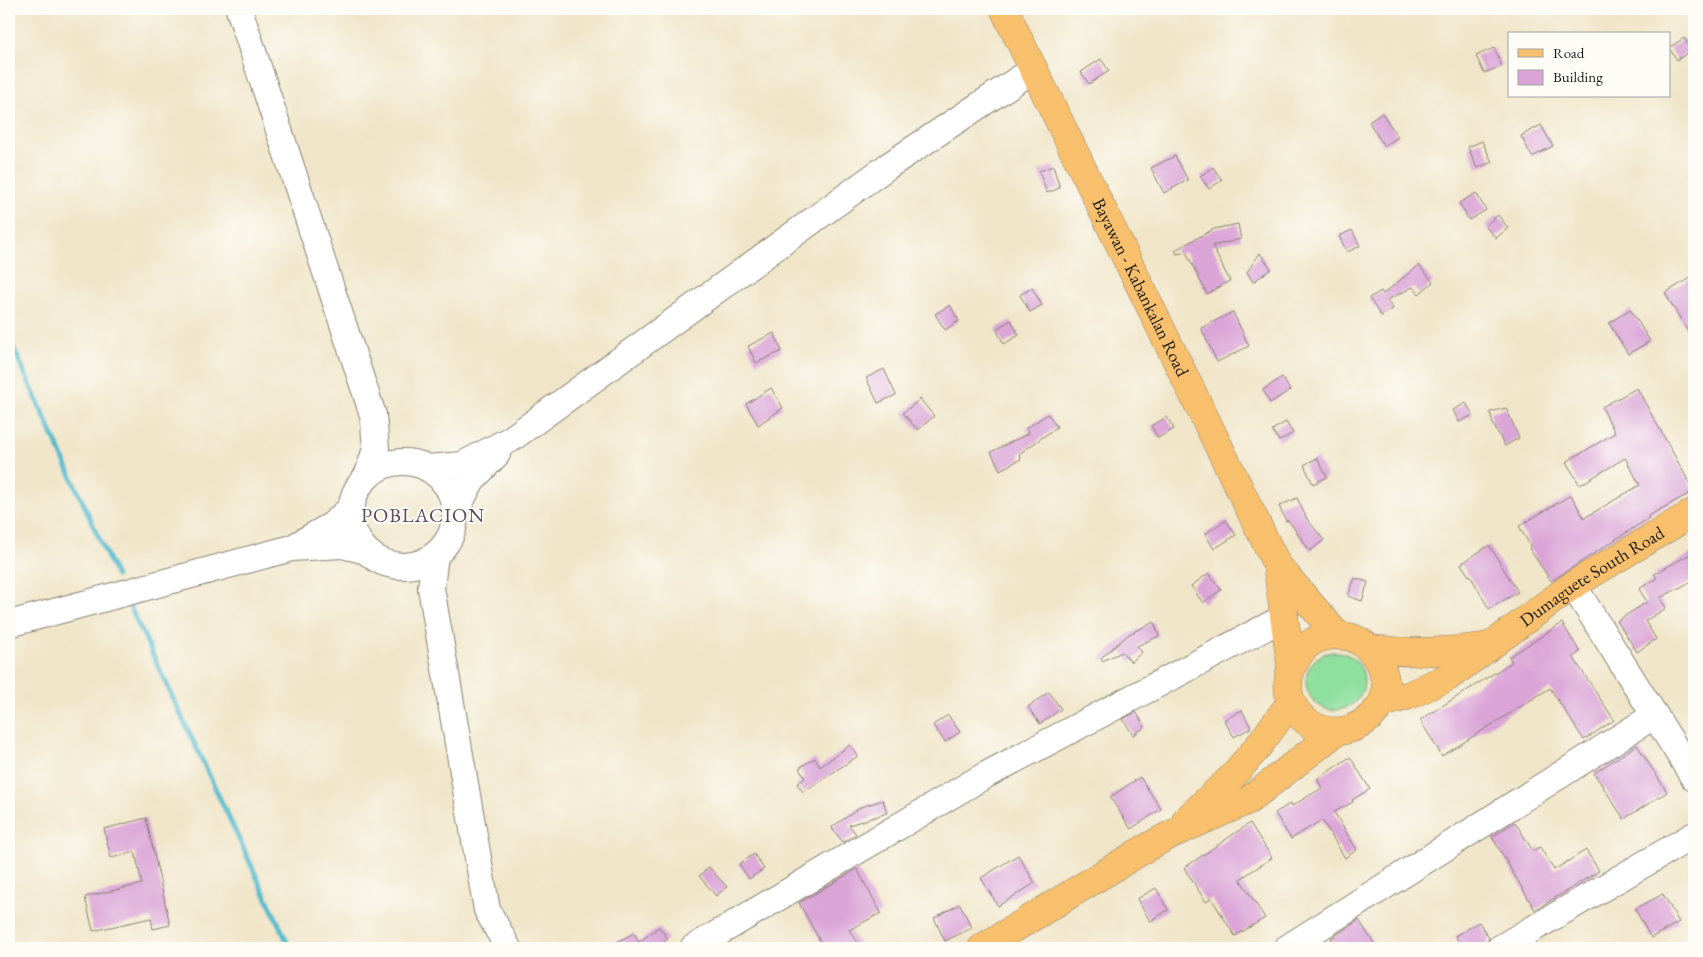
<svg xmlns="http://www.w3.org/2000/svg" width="1703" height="957" viewBox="0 0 1703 957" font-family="'EB Garamond',serif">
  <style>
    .green { fill: #8fdf9f; stroke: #567e5e }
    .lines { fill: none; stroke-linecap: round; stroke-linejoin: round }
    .stream { stroke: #4eb8cb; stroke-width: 5 }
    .building { fill: #daa4d7 }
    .minor-casing { stroke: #868072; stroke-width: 28 }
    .major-casing { stroke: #868072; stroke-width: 29 }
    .highway-casing { stroke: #868072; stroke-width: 29 }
    .minor { stroke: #fff; stroke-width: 26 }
    .major { stroke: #f8bf6c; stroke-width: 28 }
    .highway { stroke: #f8bf6c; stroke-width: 28 }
    .labels { text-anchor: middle; stroke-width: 4; stroke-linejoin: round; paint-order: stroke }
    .street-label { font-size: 18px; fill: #1c1c1c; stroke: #fdfcf7 }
    .quarter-label { font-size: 20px; letter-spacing: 1px; fill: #5e4c5d; stroke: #fdfcf7 }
  </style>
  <rect width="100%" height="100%" fill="#fdfcf7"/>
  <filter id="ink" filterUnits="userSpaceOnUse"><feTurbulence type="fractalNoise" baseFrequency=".02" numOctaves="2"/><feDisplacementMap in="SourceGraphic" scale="10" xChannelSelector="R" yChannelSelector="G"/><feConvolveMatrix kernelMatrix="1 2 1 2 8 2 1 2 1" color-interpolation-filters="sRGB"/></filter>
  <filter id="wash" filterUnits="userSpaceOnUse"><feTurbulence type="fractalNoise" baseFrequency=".0096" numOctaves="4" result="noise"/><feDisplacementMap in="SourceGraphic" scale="20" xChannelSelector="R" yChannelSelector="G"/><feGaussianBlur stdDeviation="1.12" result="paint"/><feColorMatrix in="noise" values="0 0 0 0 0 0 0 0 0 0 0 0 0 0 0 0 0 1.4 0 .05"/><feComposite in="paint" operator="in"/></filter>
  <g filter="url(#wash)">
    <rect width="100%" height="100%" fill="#f0e5c8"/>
    <!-- green -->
    <circle class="green" cx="1335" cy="681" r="29"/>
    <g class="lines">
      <!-- stream -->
      <g class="stream">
        <path d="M 9,338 L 116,576"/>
        <path d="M 128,602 L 290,948"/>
      </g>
    </g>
    <g id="blocks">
      <!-- building -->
      <g class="building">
        <path d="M 1684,38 L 1692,50 L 1677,60 L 1669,48 Z"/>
        <path d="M 1494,48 L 1502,66 L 1484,73 L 1476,56 Z"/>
        <path d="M 1101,59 L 1109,71 L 1089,84 L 1081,72 Z"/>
        <path d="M 1382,113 L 1398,137 L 1384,146 L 1369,122 Z"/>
        <path d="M 1541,125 L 1553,146 L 1532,157 L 1521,136 Z"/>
        <path d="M 1482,141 L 1492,162 L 1477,168 L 1468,147 Z"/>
        <path d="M 1175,156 L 1188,180 L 1164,193 L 1151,168 Z"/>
        <path d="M 1053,166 L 1060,188 L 1047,193 L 1039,171 Z"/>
        <path d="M 1213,167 L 1222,180 L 1209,189 L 1200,176 Z"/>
        <path d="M 1476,193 L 1486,210 L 1469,220 L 1459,203 Z"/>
        <path d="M 1498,215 L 1508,228 L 1496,238 L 1485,226 Z"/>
        <path d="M 1238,224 L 1241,239 L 1212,246 L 1230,281 L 1207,294 L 1186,252 L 1177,254 L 1175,250 L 1214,229 Z"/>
        <path d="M 1352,230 L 1360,246 L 1347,252 L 1339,236 Z"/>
        <path d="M 1260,253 L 1271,269 L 1253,282 L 1247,272 Z"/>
        <path d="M 1419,265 L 1433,282 L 1419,294 L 1413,287 L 1387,300 L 1393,309 L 1381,316 L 1369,298 L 1381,291 L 1383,294 Z"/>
        <path d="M 1694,276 L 1694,342 L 1665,293 Z"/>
        <path d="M 1032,288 L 1042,305 L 1030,312 L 1020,295 Z"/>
        <path d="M 950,305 L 959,321 L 945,330 L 935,314 Z"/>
        <path d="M 1630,309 L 1650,341 L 1628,354 L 1609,323 Z"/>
        <path d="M 1233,312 L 1249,346 L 1217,362 L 1201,328 Z"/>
        <path d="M 1011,320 L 1019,335 L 1004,344 L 996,329 Z"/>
        <path d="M 774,333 L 782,351 L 756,363 L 748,346 Z"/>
        <path d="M 884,369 L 896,395 L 878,403 L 866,378 Z"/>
        <path d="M 1282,377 L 1290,390 L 1270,403 L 1263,390 Z"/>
        <path d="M 771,388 L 783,408 L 758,425 L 746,404 Z"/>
        <path d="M 1637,388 L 1694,491 L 1648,516 L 1649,518 L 1551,581 L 1529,548 L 1531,547 L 1519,526 L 1571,495 L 1584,518 L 1640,485 L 1625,458 L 1580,485 L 1566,462 L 1615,433 L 1602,407 Z"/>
        <path d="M 920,399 L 934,416 L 918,430 L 903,413 Z"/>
        <path d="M 1466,403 L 1473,415 L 1459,422 L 1453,410 Z"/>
        <path d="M 1506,408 L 1519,438 L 1505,446 L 1493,424 L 1490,412 Z"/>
        <path d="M 1048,414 L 1057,427 L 1019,454 L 1021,459 L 1000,470 L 991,452 L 1029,433 L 1026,428 Z"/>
        <path d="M 1167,417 L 1174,429 L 1158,438 L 1151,426 Z"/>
        <path d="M 1286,422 L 1293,433 L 1279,441 L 1272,430 Z"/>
        <path d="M 1317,458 L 1327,477 L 1313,484 L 1304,465 Z"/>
        <path d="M 1297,498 L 1307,519 L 1324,540 L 1310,551 L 1288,520 L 1286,521 L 1279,506 Z"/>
        <path d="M 1226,520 L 1236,535 L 1214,549 L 1205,534 Z"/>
        <path d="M 1489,545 L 1518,592 L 1489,609 L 1470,575 L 1469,576 L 1461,564 Z"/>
        <path d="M 1694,552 L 1694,580 L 1660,598 L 1666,608 L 1645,621 L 1656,639 L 1637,652 L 1617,621 L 1647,602 L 1639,589 L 1657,578 L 1654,574 Z"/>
        <path d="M 1209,573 L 1221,590 L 1203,603 L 1191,586 Z"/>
        <path d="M 1355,578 L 1368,582 L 1362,601 L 1348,596 Z"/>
        <path d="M 1154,622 L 1159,636 L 1137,646 L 1142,652 L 1131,662 L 1122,652 L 1102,661 L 1101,658 L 1129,634 Z"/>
        <path d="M 1562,623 L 1580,652 L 1573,657 L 1614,720 L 1584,740 L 1550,688 L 1442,756 L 1420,720 L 1512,662 L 1509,657 Z"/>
        <path d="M 1049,692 L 1061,709 L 1040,724 L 1028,707 Z"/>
        <path d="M 1242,710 L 1251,728 L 1234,737 L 1224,720 Z"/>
        <path d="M 1136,712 L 1145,727 L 1133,735 L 1123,719 Z"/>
        <path d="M 948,715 L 960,732 L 945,742 L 933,725 Z"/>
        <path d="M 850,745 L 858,756 L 803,792 L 797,784 L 805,778 L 799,768 L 815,758 L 820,767 Z"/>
        <path d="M 1637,745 L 1667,792 L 1624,819 L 1594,773 Z"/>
        <path d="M 1350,757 L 1370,789 L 1352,800 L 1353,802 L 1334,812 L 1357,850 L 1345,858 L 1322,820 L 1291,839 L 1275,813 L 1291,803 L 1292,806 L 1322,788 L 1317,779 Z"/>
        <path d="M 1140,777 L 1161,809 L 1131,829 L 1110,797 Z"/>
        <path d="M 883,800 L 887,813 L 849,825 L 856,834 L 843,842 L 833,830 L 832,827 L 861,807 Z"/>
        <path d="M 146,818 L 170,925 L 153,929 L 151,918 L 93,931 L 85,897 L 142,884 L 135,852 L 111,858 L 104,829 Z"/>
        <path d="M 1515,822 L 1533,851 L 1540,847 L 1554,870 L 1586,850 L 1599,871 L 1535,910 L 1492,837 Z"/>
        <path d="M 1250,823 L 1272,858 L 1240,879 L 1265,918 L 1235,936 L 1211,898 L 1206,902 L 1184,868 Z"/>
        <path d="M 754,854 L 764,869 L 749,879 L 739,864 Z"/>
        <path d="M 1018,855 L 1035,883 L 998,906 L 981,878 Z"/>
        <path d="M 709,867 L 727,887 L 716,896 L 699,876 Z"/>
        <path d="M 857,869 L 881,913 L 849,930 L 862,948 L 824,948 L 799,903 Z"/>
        <path d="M 1156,888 L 1168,910 L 1150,921 L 1137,899 Z"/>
        <path d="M 1663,894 L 1679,922 L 1651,938 L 1635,909 Z"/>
        <path d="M 960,904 L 972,928 L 945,941 L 934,918 Z"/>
        <path d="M 1359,920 L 1377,948 L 1337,948 L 1331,938 Z"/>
        <path d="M 1479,922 L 1489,938 L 1485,948 L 1463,948 L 1455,936 Z"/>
        <path d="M 659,927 L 668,939 L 656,948 L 605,948 L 634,933 L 639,942 Z"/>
      </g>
    </g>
  </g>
  <g filter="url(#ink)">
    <use href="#blocks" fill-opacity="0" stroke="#868072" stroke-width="1"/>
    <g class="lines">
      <defs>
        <g id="minor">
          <path d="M 239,9 L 373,415 L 376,448 L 367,477"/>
          <circle cx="403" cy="514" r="52"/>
          <path d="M 427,468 L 462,465 L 511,439 L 888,166 L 1034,69"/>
          <path d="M 455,512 L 472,480 L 497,454"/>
          <path d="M 297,545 L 332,525 L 352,507"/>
          <path d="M 435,555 L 431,588 L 487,910 L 508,948"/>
          <path d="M 1573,585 L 1694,778"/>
          <path d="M 9,624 L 292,548 L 342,545 L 366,551"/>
          <path d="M 693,948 L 984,776 L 1285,617"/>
          <path d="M 1287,948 L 1655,715"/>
          <path d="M 1500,948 L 1694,835"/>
        </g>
        <g id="major">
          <path id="s1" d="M 1004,9 L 1277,565 L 1337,635"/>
          <path d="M 1277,565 L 1291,665"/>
        </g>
        <g id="highway">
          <path d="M 1337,635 C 1342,636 1350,636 1355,639 C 1379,649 1396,687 1378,709 C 1333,763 1262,708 1298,656 C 1302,649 1310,642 1318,639 C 1323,636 1331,636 1337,635 Z"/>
          <path d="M 1371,649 C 1413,654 1446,652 1488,646"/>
          <path id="s2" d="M 1383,703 L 1410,695 L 1448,677 L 1573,585 L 1694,512"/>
          <path d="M 1186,820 L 1231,778 L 1257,748 L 1291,702"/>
          <path d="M 982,948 L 1146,848 L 1170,835 L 1249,800 L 1336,732"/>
        </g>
      </defs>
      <!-- minor casing -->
      <use href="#minor" class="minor-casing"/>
      <!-- major casing -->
      <use href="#major" class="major-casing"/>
      <!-- highway casing -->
      <use href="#highway" class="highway-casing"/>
      <!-- minor -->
      <use href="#minor" class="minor"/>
      <!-- major -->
      <use href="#major" class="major"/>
      <!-- highway -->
      <use href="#highway" class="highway"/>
    </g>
  </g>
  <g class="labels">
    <!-- street labels -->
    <g class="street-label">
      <text dy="6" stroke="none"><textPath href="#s1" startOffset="310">Bayawan - Kabankalan Road</textPath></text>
      <text dy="6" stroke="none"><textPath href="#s2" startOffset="246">Dumaguete South Road</textPath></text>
    </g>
    <!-- quarter labels -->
    <g class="quarter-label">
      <text x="423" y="522">POBLACION</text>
    </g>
  </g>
  <!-- margin -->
  <rect width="1703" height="957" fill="none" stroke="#fdfcf7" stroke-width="30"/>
  <!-- legend -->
  <rect x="1508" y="32" width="162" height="65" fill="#fdfcf7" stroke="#a3a29f"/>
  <rect x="1518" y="49" width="25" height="8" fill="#f8bf6c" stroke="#a3a29f"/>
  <text x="1553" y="58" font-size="15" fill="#1c1c1c">Road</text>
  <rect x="1518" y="70" width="25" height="15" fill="#daa4d7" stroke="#a3a29f"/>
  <text x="1553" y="82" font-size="15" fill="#1c1c1c">Building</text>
</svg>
